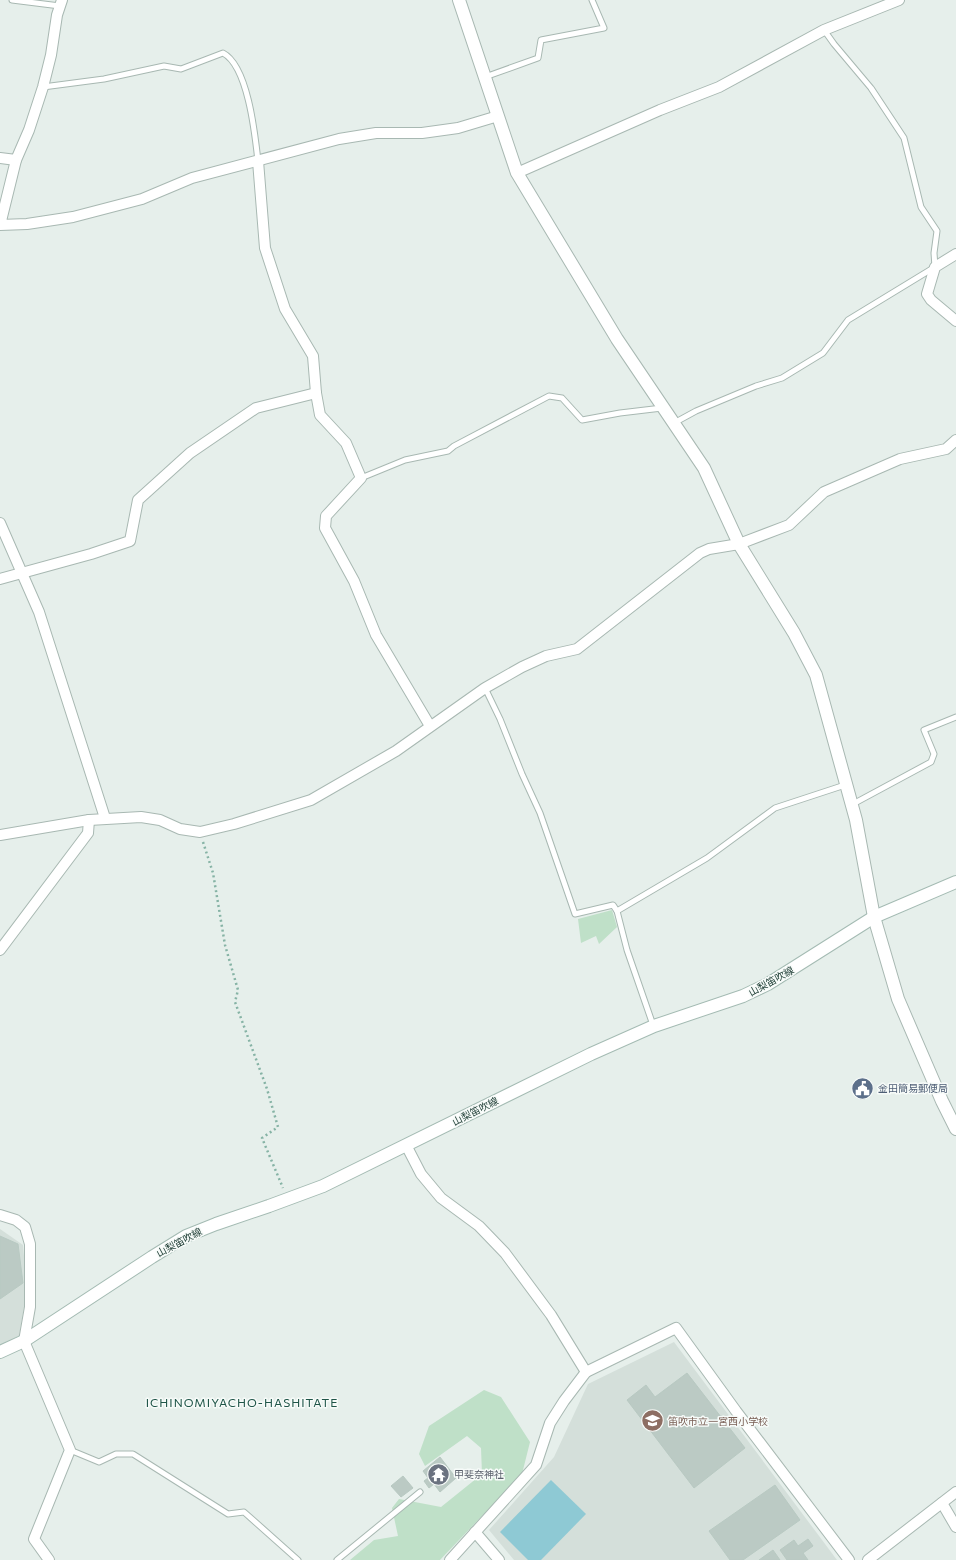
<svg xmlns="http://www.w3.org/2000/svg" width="956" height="1560" viewBox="0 0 956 1560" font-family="Commissioner,'Noto Sans JP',sans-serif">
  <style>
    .built { fill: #d4dfda }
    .green { fill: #bfe0c8 }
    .water { fill: #8ec9d4 }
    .building { fill: #bbcac4; stroke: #b8c9c2 }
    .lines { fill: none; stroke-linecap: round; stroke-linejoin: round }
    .service-casing { stroke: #a8b8b2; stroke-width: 7 }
    .minor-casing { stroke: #a8b8b2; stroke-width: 12 }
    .tertiary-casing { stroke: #a8b8b2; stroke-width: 14 }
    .secondary-casing { stroke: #a4bbb3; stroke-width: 14 }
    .path { stroke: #86b3a5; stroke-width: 2.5; stroke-dasharray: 2 3; stroke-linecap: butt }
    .service { stroke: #fff; stroke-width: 5 }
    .minor { stroke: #fff; stroke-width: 10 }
    .tertiary { stroke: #fff; stroke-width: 12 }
    .secondary { stroke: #fff; stroke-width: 12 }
    .labels { text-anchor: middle; stroke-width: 3; stroke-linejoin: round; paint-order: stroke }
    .street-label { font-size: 10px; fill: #24423a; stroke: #f7fbf9 }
    .service-label { font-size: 10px; fill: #4e5e75; stroke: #f7fbf9; text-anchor: start }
    .education-label { font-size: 10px; fill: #785e54; stroke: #f7fbf9; text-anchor: start }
    .worship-label { font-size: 10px; fill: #5b616d; stroke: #f7fbf9; text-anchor: start }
    .quarter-label { font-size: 12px; letter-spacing: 1px; fill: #1f5548; stroke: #f7fbf9 }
  </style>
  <rect width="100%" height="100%" fill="#e6efeb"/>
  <!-- built -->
  <g class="built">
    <path d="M 0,1229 L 23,1245 L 27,1290 L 19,1336 L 0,1345 Z"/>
    <path d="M 674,1342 L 837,1560 L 514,1560 L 489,1530 L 554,1457 L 588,1384 Z"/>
  </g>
  <!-- green -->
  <g class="green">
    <path d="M 612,910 L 617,927 L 599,944 L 596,936 L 581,943 L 578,919 Z"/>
    <path d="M 484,1390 L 501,1397 L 530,1442 L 522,1474 L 440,1560 L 350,1560 L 374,1540 L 398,1536 L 392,1508 L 399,1499 L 441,1507 L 482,1474 L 481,1448 L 467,1436 L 425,1466 L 419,1454 L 429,1426 Z"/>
  </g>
  <!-- water -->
  <path class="water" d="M 551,1480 L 586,1514 L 541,1560 L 528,1560 L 500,1532 Z"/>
  <!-- building -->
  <g class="building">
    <path d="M 0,1236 L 18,1244 L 23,1283 L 0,1299 Z"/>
    <path d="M 687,1373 L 745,1448 L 694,1488 L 627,1400 L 646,1385 L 655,1397 Z"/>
    <path d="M 440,1457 L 456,1478 L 440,1492 L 434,1484 L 429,1488 L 424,1481 L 428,1478 L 423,1471 Z"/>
    <path d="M 403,1476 L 413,1488 L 401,1497 L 391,1486 Z"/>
    <path d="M 775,1485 L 800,1520 L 743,1560 L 730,1560 L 709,1531 Z"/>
    <path d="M 808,1539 L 813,1546 L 803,1553 L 808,1560 L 787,1560 L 780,1550 L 794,1540 L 798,1546 Z"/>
    <path d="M 773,1550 L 780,1560 L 759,1560 Z"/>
  </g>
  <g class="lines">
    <defs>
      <g id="service">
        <path d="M 12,0 L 60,6"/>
        <path d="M 485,77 L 538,58 L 541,40 L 604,28 L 592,0"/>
        <path d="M 43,87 L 104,79 L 164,66 L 181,69 L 223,53 C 248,66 255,134 258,161"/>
        <path d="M 674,423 L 696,411 L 756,386 L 782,378 L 823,353 L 848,320 L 935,267 L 934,253 L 937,231 L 921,207 L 904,138 L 871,88 L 834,44 L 824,30"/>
        <path d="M 361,478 L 405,460 L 448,451 L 454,446 L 549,396 L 562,398 L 582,420 L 620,413 L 662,408"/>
        <path d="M 485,688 L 500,719 L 522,774 L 540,813 L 575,914 L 613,905 L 617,911 L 627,950 L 653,1025"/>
        <path d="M 853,804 L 931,762 L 934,754 L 924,730 L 956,717"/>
        <path d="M 617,911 L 707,858 L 775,808 L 845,785"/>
        <path d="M 70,1450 L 99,1462 L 116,1454 L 133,1454 L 228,1514 L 244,1512 L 298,1560"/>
        <path d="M 337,1560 L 420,1492"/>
      </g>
      <g id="minor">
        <path d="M 62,0 L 57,15 L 51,55 L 43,87 L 29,130 L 16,160 L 0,225 L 27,224 L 73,217 L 142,199 L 192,178 L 339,139 L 376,133 L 422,133 L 458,128 L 498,116"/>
        <path d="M 0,158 L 16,160"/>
        <path d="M 258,161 L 265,248 L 285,309 L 313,356 L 316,393 L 320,415 L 346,443 L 361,478 L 326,516 L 325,528 L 354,581 L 376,635 L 430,726"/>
        <path d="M 517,173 L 660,110 L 719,87 L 824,30 L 899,0"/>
        <path d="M 956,254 L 935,267 L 927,294 L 931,300 L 956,321"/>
        <path d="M 0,523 L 39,612 L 105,818"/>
        <path d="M 0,579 L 91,554 L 130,541 L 138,500 L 190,453 L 256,408 L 316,393"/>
        <path d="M 0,835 L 89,820 L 141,817 L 160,820 L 180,829 L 200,832 L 234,824 L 311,800 L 396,751 L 485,688 L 522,667 L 546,656 L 577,649 L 700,553 L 709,549 L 739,544 L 789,525 L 824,492 L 900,459 L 946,449 L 956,440"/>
        <path d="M 0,950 L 88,833 L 89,820"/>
        <path d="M 406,1145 L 421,1174 L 441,1198 L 479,1226 L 505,1253 L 551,1315 L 586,1372"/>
        <path d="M 0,1215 L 16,1220 L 25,1227 L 30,1244 L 30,1307 L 24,1341 L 70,1450 L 34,1539 L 49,1560"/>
        <path d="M 942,1503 L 956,1527"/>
        <path d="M 475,1532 L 499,1560"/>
        <path d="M 450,1560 L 536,1465 L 550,1423 L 564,1401 L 586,1372 L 676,1328 L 736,1411 L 849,1560"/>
        <path d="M 868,1560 L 956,1492"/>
      </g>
      <path id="tertiary" d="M 459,0 L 517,173 L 617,339 L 704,468 L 739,544 L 794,633 L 816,675 L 856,820 L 874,917 L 898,999 L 942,1101 L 956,1129"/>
      <path id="secondary" d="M 0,1352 L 24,1341 L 152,1257 L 186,1236 L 216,1224 L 269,1206 L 323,1186 L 591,1054 L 654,1026 L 743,996 L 768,984 L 874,917 L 956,882"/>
    </defs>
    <!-- service casing -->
    <use href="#service" class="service-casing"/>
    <!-- minor casing -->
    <use href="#minor" class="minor-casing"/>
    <!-- tertiary casing -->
    <use href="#tertiary" class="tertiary-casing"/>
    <!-- secondary casing -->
    <use href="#secondary" class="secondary-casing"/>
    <!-- path -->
    <path class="path" d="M 203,842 L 213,873 L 225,945 L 238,990 L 235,1002 L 267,1089 L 278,1127 L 262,1138 L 283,1188"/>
    <!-- service -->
    <use href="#service" class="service"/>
    <!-- minor -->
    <use href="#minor" class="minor"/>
    <!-- tertiary -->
    <use href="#tertiary" class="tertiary"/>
    <!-- secondary -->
    <use href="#secondary" class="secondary"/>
  </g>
  <!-- icons -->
  <defs>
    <symbol id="civic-disc" viewBox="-11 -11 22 22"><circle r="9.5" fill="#5c6f8a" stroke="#f7fbf9"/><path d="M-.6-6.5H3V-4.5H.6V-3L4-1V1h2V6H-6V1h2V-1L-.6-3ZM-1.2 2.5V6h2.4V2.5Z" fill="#fff"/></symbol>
    <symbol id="school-disc" viewBox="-11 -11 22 22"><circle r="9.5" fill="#8d6e63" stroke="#f7fbf9"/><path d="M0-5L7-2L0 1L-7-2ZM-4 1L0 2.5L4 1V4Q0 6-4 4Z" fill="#fff"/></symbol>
    <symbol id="temple-disc" viewBox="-11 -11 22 22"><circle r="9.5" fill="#6b7280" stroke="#f7fbf9"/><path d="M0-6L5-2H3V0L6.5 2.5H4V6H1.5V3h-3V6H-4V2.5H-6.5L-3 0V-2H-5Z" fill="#fff"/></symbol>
  </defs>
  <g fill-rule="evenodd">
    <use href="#civic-disc" x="850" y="1076" width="25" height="25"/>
    <use href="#school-disc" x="640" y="1408" width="25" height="25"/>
    <use href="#temple-disc" x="426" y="1462" width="25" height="25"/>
  </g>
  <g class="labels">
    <!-- street labels -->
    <g class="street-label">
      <text transform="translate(771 981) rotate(-29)" y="4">山梨笛吹線</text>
      <text transform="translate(475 1111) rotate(-27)" y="4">山梨笛吹線</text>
      <text transform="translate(179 1242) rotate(-28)" y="4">山梨笛吹線</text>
    </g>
    <!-- service labels -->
    <g class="service-label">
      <text x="878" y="1092">金田簡易郵便局</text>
    </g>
    <!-- education labels -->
    <g class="education-label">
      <text x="668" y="1425">笛吹市立一宮西小学校</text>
    </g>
    <!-- worship labels -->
    <g class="worship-label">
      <text x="454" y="1478">甲斐奈神社</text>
    </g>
    <!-- quarter labels -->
    <g class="quarter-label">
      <text x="242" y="1407">ICHINOMIYACHO-HASHITATE</text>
    </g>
  </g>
</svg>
